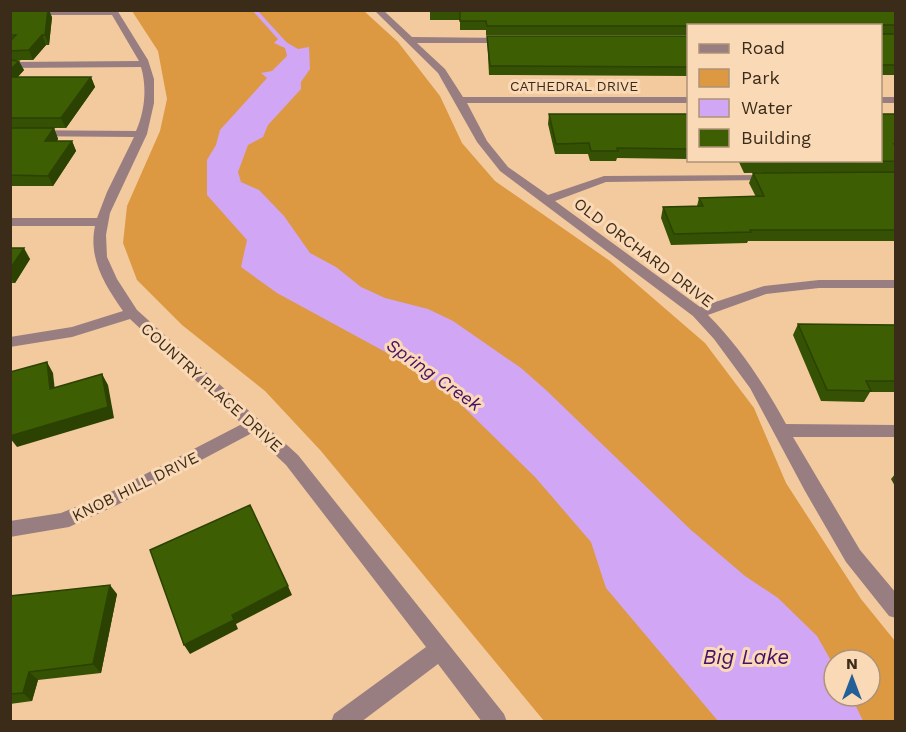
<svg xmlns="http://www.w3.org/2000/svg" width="906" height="732" viewBox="0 0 906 732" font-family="'Work Sans',sans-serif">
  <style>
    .green { fill: #dd9941; fill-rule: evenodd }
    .water { fill: #d1a6f4 }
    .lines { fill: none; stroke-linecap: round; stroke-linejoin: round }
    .stream { fill: #d1a6f4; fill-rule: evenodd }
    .minor { fill: #987e81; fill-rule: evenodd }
    .wall { fill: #355103 }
    .shaded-wall { fill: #2b4202 }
    .building { fill: #3e5e03; stroke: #2b4202; stroke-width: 1.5 }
    .labels { text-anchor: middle; stroke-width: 6; stroke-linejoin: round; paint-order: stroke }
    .far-street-label { font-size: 14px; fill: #3b2b19; stroke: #fad9b6 }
    .street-label { font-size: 16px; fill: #3b2b19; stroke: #fad9b6 }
    .water-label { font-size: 18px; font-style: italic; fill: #471166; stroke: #fad9b6 }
    .near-water-label { font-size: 21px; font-style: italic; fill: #471166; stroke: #fad9b6 }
  </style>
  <rect width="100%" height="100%" fill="#f3ca9e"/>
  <!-- green -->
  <path class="green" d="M 132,11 L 364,11 L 398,42 L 440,96 L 462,143 L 495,181 L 610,261 L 705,343 L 754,408 L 786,483 L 861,599 L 895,641 L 895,721 L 544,721 L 321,451 L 265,391 L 182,325 L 137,280 L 123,243 L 127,206 L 160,131 L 167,99 L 158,51 ZM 834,660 L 870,660 L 870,696 L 834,696 Z"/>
  <!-- water -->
  <path class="water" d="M 279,38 L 298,49 L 309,47 L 310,69 L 301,82 L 301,89 L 268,125 L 263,137 L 248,145 L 238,172 L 241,182 L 259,190 L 284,216 L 310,253 L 336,267 L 361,287 L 385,298 L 428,309 L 453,321 L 521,368 L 546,390 L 691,530 L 745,576 L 778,598 L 817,636 L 834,666 L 834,696 L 851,696 L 863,721 L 718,721 L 606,588 L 591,542 L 535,477 L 441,385 L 391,355 L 277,293 L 241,267 L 247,240 L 207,195 L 207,160 L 216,145 L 220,130 L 267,78 L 261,73 L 272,71 L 287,56 L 285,48 L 274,43 Z"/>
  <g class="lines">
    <!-- stream -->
    <path class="stream" d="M 252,10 L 257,10 L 289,45 L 289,47 L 285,47 Z"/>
    <!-- minor -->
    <g class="minor">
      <path d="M 117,10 L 148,60 L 154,79 L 154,103 L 147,134 L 110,213 L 106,235 L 107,257 L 117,279 L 137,310 L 298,455 L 504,714 L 507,722 L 482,722 L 438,664 L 361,722 L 331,722 L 334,714 L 426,647 L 286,465 L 252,433 L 117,505 L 69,527 L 10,537 L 10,521 L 61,513 L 105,495 L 242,424 L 130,319 L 72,337 L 10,347 L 10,337 L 72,327 L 123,311 C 105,285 88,259 95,226 L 10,226 L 10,218 L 97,218 L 107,192 L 134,137 L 10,136 L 10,130 L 136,131 C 145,111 147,87 141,67 L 10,68 L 10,62 L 139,61 L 112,15 L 10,15 L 10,11 Z"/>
      <path d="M 374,10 L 383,10 L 412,37 L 509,38 L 509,42 L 506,43 L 417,43 L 445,69 L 463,97 L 688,97 L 688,103 L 467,103 L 487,141 L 508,167 L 548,195 L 604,176 L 774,175 L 776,177 L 770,180 L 606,182 L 555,201 L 700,307 L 764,286 L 819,280 L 896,280 L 896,288 L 819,288 L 766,294 L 708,315 C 740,347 764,384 786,424 L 896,425 L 896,437 L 793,437 L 860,550 L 896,593 L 896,618 L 889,616 L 846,562 L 805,491 L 750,388 L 714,339 L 693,316 L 500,171 L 477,142 L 438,73 Z"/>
      <rect x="880" y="97" width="16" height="6"/>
    </g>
  </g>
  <!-- wall -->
  <g class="wall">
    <path d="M 10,10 L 52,17 L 49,45 L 46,45 L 33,60 L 13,60 L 24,70 L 18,77 L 91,77 L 95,87 L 66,128 L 37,128 L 54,128 L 58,139 L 57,141 L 72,141 L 76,151 L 53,186 L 10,186 Z"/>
    <path d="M 430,10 L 896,10 L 896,75 L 880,75 L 880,26 L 688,26 L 688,35 L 486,35 L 486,30 L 460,30 L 460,20 L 430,20 Z"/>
    <path d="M 487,36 L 688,36 L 688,76 L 489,75 Z"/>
    <path d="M 549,114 L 688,114 L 688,159 L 617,158 L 616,161 L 590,161 L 588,154 L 555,154 L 548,124 Z"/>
    <path d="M 896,114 L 896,172 L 744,173 L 738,160 L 880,160 Z"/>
    <path d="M 896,172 L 896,241 L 748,241 L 747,243 L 671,245 L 661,218 L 663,207 L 697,206 L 699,198 L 756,197 L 749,183 L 753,173 Z"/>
    <path d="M 10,248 L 30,259 L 15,283 L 10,283 Z"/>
    <path d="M 798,324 L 896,325 L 896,392 L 870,392 L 864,402 L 821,401 L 793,335 Z"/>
    <path d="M 896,473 L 896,488 L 891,479 Z"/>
    <path d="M 117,594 L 101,673 L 38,680 L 32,701 L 10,704 L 10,596 Z"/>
  </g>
  <!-- shaded-wall -->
  <g class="shaded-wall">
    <path d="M 48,10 L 49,10 L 52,17 L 49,45 L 45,35 Z"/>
    <path d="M 42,35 L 46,45 L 33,60 L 29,50 Z"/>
    <path d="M 19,61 L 24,70 L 10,85 L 10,70 Z"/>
    <path d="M 91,77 L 95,87 L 66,128 L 61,118 Z"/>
    <path d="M 54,128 L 58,139 L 50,151 L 45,141 Z"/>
    <path d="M 72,141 L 76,151 L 53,186 L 48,176 Z"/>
    <path d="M 24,248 L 30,259 L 15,283 L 10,276 L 10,269 Z"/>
    <path d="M 47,362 L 53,373 L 56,400 L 50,389 Z"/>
    <path d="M 102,374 L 108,385 L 114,418 L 17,447 L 10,438 L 10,436 Z"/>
    <path d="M 110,585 L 117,594 L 101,673 L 93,664 Z"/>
    <path d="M 288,586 L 292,595 L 236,624 L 238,629 L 190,654 L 184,645 L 232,615 Z"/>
    <path d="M 29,672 L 38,680 L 32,701 L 23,693 Z"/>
  </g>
  <!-- building -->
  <g class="building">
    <path d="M 10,10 L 48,10 L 45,35 L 42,35 L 29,50 L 10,51 L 10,41 L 16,35 L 10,35 Z"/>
    <path d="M 430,10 L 896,10 L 896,25 L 882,25 L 882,34 L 896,34 L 896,65 L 880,65 L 880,26 L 487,26 L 486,21 L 460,21 L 460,11 L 430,11 Z"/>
    <path d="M 487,36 L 688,36 L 688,67 L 490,66 Z"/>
    <path d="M 10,60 L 19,61 L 10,70 Z"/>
    <path d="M 10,77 L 91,77 L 61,118 L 10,118 Z"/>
    <path d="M 549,114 L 688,114 L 688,149 L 617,148 L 618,151 L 591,151 L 589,143 L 556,144 Z"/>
    <path d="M 880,114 L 896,114 L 896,144 L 894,144 L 896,146 L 896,161 L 747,162 L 747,160 L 880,160 Z"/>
    <path d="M 10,128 L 54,128 L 45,141 L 72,141 L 48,176 L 10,175 Z"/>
    <path d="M 896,172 L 896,230 L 750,230 L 751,232 L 674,234 L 663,207 L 703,206 L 699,198 L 764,196 L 753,173 Z"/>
    <path d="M 10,248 L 24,248 L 10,269 Z"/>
    <path d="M 798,324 L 896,325 L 896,381 L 866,381 L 871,391 L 827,390 Z"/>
    <path d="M 47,362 L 50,389 L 102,374 L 108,407 L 10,436 L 10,372 Z"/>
    <path d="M 250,505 L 288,586 L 232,615 L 234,620 L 184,645 L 150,550 Z"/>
    <path d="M 110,585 L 93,664 L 29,672 L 23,693 L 10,694 L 10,596 Z"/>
  </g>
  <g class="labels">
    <!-- far-street labels -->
    <g class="far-street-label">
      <text x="574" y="91">CATHEDRAL DRIVE</text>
    </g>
    <!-- street labels -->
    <g class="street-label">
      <text transform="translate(644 252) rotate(37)" y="6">OLD ORCHARD DRIVE</text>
      <text transform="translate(212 387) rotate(42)" y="6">COUNTRY PLACE DRIVE</text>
      <text transform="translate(135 486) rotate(-26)" y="6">KNOB HILL DRIVE</text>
    </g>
    <!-- water labels -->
    <g class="water-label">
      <text transform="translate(434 375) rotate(35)" y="6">Spring Creek</text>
    </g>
    <!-- near-water labels -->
    <g class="near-water-label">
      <text x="746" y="664">Big Lake</text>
    </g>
  </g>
  <!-- border -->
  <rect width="906" height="732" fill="none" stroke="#3b2b19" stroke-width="24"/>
  <!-- legend -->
  <rect x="687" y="24" width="195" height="138" fill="#fad9b6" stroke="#ae9377" stroke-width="1.5"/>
  <rect x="699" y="44" width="30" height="9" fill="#987e81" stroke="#ae9377" stroke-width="1.5"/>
  <text x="741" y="54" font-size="18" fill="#3b2b19">Road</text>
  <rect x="699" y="69" width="30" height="18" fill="#dd9941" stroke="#ae9377" stroke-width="1.5"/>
  <text x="741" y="84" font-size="18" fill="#3b2b19">Park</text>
  <rect x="699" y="99" width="30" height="18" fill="#d1a6f4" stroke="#ae9377" stroke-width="1.5"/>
  <text x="741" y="114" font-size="18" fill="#3b2b19">Water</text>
  <rect x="699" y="129" width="30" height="18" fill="#3e5e03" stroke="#ae9377" stroke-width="1.5"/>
  <text x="741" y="144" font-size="18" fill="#3b2b19">Building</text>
  <!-- north arrow -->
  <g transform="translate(852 678)"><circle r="28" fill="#fad9b6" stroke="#ae9377" stroke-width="1.5"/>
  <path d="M0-4.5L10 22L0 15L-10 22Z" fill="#236097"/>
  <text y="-9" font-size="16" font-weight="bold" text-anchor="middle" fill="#3b2b19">N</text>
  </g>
</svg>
